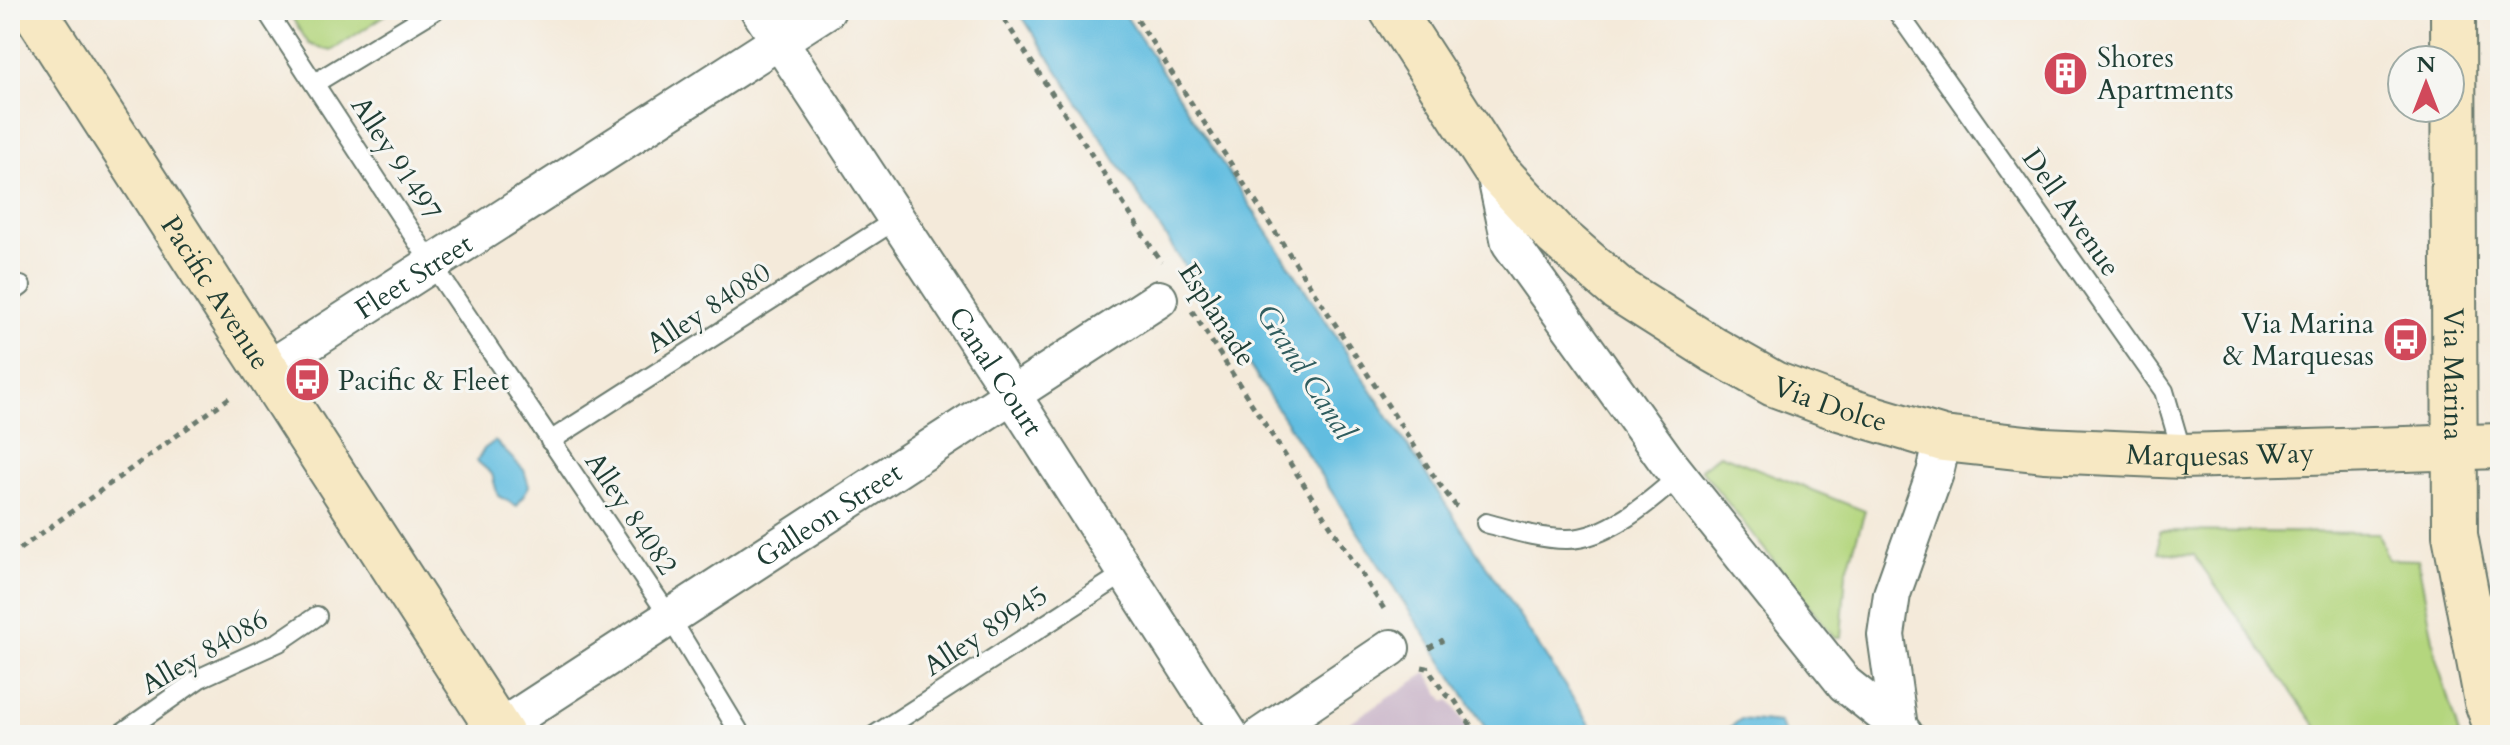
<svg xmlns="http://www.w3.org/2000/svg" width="2510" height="745" viewBox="0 0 2510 745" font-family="Cardo,serif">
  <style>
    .industrial { fill: #cfbdce }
    .green { fill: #b4d67e; stroke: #6a8a59; stroke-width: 2 }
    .water { fill: #62bde0; stroke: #407d8a; stroke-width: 2 }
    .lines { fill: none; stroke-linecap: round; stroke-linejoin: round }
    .lane-casing { stroke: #6a7a6e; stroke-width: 22 }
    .street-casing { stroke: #6a7a6e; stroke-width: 40 }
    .secondary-casing { stroke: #6a7a6e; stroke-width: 48 }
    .path { stroke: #6a7a6e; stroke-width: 5; stroke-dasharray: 6 6; stroke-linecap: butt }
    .lane { stroke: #fff; stroke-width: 18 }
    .street { stroke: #fff; stroke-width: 36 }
    .secondary { stroke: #f7e8c3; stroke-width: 44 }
    .labels { text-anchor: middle; stroke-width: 6; stroke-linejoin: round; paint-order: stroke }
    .poi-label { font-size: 28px; fill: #1f3d34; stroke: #f6f6f2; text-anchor: start }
    .street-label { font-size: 28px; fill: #1f3d34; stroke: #f6f6f2 }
    .water-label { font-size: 30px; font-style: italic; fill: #305d5f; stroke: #f6f6f2 }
  </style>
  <rect width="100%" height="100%" fill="#f6f6f2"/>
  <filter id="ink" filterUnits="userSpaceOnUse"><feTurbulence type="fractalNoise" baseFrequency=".0125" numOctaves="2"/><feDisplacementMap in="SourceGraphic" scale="16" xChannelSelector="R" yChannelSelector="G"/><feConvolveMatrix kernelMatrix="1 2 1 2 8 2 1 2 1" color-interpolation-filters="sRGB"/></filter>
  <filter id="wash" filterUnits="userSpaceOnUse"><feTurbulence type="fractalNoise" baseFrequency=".006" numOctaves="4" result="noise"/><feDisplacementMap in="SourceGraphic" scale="32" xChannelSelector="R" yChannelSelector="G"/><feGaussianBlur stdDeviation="1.8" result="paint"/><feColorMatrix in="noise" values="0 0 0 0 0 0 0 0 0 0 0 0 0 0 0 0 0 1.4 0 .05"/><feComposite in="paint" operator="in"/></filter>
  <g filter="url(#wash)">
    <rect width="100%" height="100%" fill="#f4eada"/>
    <!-- industrial -->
    <path class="industrial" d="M 1427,673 L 1445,702 L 1450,700 L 1472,735 L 1330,735 Z"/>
    <!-- green -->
    <g class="green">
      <path d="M 287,10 L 393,10 L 331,51 L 309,44 Z"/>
      <path d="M 1720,454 L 1865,511 L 1846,573 L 1841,637 L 1834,637 L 1701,469 Z"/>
      <path d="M 2159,531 L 2378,533 L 2388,559 L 2418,560 L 2437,661 L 2459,735 L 2322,735 L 2194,555 L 2159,552 Z"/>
    </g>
    <!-- water -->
    <g class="water">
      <path d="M 1018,10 L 1122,10 L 1597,735 L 1490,735 Z"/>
      <path d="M 495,441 L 524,470 L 529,486 L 517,506 L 498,496 L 492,474 L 477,461 L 484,449 Z"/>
      <path d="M 1741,719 L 1779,723 L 1786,735 L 1721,735 Z"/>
    </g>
  </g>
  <g filter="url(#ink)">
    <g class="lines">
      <defs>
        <g id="lane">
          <path d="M 266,10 L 432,264 L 669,616 L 741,735"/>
          <path d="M 1896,10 L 2164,391 L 2183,456"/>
          <path d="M 315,83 L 435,10"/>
          <path d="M 10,294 L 21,286"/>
          <path d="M 550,441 L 897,219"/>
          <path d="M 1486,523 C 1512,530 1539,539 1566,539 C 1606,540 1651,501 1679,476"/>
          <path d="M 119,735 L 200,678 L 279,642 L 317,616"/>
          <path d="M 875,735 L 1125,573"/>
        </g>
        <g id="street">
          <path id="s1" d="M 759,10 L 1013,396 L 1230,735"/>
          <path d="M 1494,168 L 1510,243 L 1666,460 L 1845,684 L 1899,727 L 1905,735"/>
          <path id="s2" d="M 267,370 L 827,10"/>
          <path d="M 1899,727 L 1886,635 L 1892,594 L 1935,473 L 1943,439"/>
          <path id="s3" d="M 498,729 L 1159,299"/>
          <path d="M 1262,735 L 1391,648"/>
        </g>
        <g id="secondary">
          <path id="s4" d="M 34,10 L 502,735"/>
          <path id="s5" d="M 1392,10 L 1494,168 L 1556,235 L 1618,289 L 1714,350 L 1774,384 L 1836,407 L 1943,439 L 2044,450 L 2183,456 L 2500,446"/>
          <path id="s6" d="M 2453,10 L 2455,535 L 2487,702 L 2499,735"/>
        </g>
      </defs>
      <!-- lane casing -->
      <use href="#lane" class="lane-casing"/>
      <!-- street casing -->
      <use href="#street" class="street-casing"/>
      <!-- secondary casing -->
      <use href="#secondary" class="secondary-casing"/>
      <!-- path -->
      <g class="path">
        <path d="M 998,10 L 1161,262"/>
        <path d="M 1131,10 L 1437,481 L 1456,506 L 1461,509"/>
        <path d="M 1192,311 L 1386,612"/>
        <path d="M 10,556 L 233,395"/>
        <path d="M 1429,648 L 1443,640"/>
        <path d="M 1422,667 L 1427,668 L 1446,695 L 1454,699 L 1477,735"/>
      </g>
      <!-- lane -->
      <use href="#lane" class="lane"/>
      <!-- street -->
      <use href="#street" class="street"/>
      <!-- secondary -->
      <use href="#secondary" class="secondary"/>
    </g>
  </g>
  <!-- icons -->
  <defs>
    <symbol id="building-disc" viewBox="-11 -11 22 22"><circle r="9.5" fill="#d1495b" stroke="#f6f6f2"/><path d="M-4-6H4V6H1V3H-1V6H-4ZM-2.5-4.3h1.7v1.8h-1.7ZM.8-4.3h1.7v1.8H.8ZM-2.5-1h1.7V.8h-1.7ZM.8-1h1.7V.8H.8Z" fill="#fff"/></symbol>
    <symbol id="bus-disc" viewBox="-11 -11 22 22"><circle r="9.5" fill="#d1495b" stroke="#f6f6f2"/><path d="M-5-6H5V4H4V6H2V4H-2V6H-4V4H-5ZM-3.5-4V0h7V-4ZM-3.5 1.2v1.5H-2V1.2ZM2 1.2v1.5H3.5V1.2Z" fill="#fff"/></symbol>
  </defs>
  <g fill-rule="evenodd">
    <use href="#building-disc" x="2040" y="48" width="51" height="51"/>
    <use href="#bus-disc" x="2380" y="314" width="51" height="51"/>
    <use href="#bus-disc" x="282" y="354" width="51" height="51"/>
  </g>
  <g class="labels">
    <!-- poi labels -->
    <g class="poi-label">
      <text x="2097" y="67">Shores<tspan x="2097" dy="32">Apartments</tspan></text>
      <text x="2374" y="333" text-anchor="end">Via Marina<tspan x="2374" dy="32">&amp; Marquesas</tspan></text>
      <text x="338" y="390">Pacific &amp; Fleet</text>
    </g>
    <!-- street labels -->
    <g class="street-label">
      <text transform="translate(397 158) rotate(57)" y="10">Alley 91497</text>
      <text transform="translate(2072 212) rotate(55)" y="10">Dell Avenue</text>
      <text dy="10" stroke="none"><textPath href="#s2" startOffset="174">Fleet Street</textPath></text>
      <text dy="10" stroke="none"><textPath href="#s4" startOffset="336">Pacific Avenue</textPath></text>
      <text transform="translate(708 307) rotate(-33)" y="10">Alley 84080</text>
      <text transform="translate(1218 314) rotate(57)" y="10">Esplanade</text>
      <text dy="10" stroke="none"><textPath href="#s1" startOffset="432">Canal Court</textPath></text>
      <text dy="10" stroke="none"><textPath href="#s6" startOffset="364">Via Marina</textPath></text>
      <text dy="10" stroke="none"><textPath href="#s5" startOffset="604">Via Dolce</textPath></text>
      <text dy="10" stroke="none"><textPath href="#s5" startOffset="1000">Marquesas Way</textPath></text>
      <text transform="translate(632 513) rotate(56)" y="10">Alley 84082</text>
      <text dy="10" stroke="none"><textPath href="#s3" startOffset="394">Galleon Street</textPath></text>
      <text transform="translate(985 630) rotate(-33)" y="10">Alley 89945</text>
      <text transform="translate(204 651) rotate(-30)" y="10">Alley 84086</text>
    </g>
    <!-- water labels -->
    <g class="water-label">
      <text transform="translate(1306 372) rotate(57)" y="10">Grand Canal</text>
    </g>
  </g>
  <!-- margin -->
  <rect width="2510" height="745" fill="none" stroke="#f6f6f2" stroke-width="40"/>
  <!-- north arrow -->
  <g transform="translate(2426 84)"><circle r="38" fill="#f6f6f2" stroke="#a0aca6" stroke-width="2"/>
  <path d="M0-6L14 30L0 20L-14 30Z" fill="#d1495b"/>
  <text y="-12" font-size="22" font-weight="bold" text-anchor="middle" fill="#1f3d34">N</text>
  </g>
</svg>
